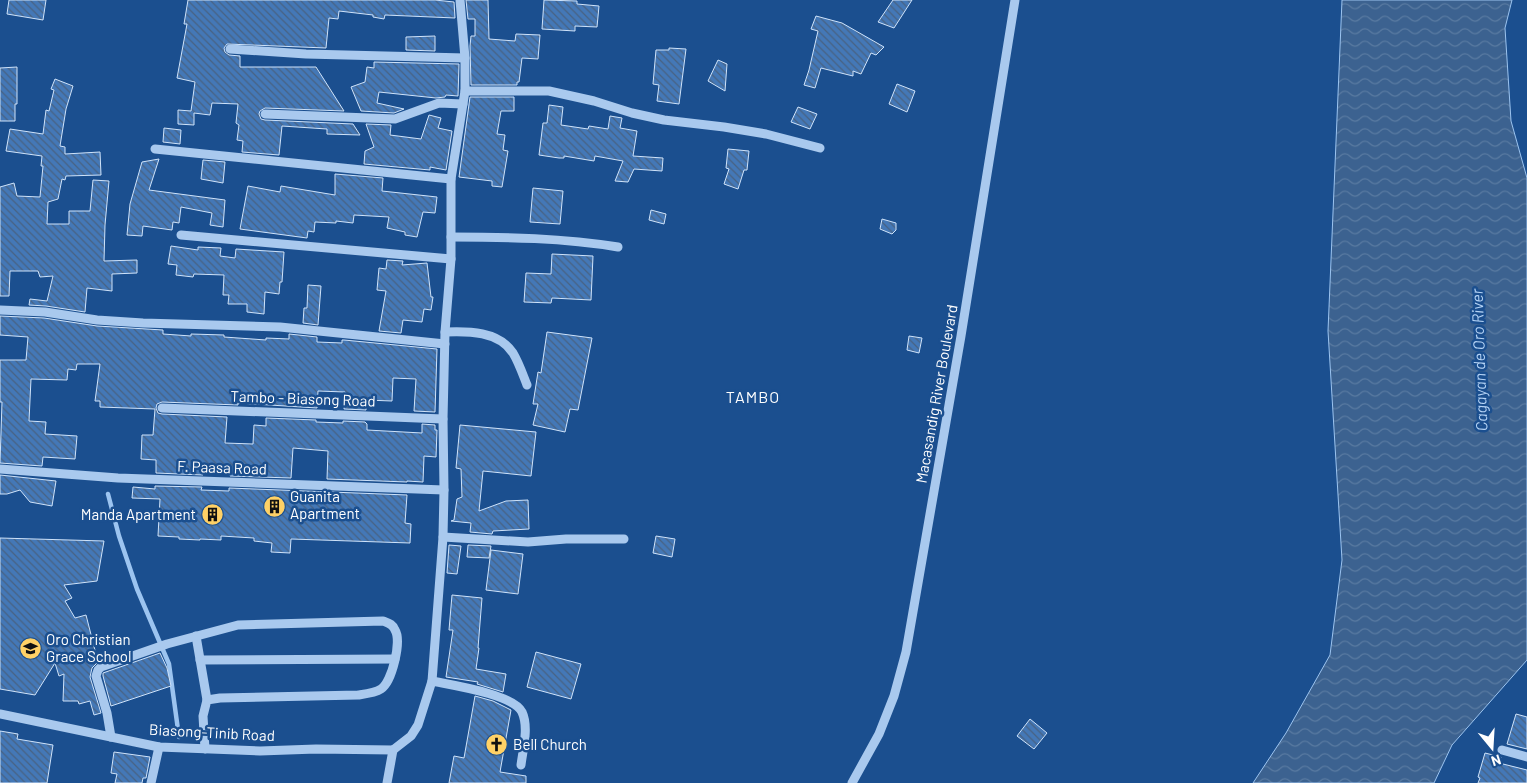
<svg xmlns="http://www.w3.org/2000/svg" width="1527" height="783" viewBox="0 0 1527 783" font-family="Barlow,sans-serif">
  <style>
    .water { fill: url(#water-waves); stroke: #9cc4f0 }
    .lines { fill: none; stroke-linecap: round; stroke-linejoin: round }
    .stream { stroke: #9cc4f0; stroke-width: 4.5 }
    .building { fill: url(#building-back-hatch); stroke: #cfe3fa }
    .minor { stroke: #a9c9ee; stroke-width: 9 }
    .labels { text-anchor: middle; stroke-width: 5; stroke-linejoin: round; paint-order: stroke }
    .street-label { font-size: 15px; fill: #fff; stroke: #1b4f8f }
    .poi-label { font-size: 15px; fill: #fff; stroke: #1b4f8f; text-anchor: start }
    .water-label { font-size: 16px; font-style: italic; fill: #b5d3f5; stroke: #1b4f8f }
    .neighbourhood-label { font-size: 16px; letter-spacing: 1px; fill: #fff; stroke: #1b4f8f }
  </style>
  <defs>
    <pattern id="water-waves" width="16" height="10" patternUnits="userSpaceOnUse" patternTransform="scale(1.25)"><rect width="16" height="10" fill="#3c6290"/><path d="M0 5q4-4 8 0t8 0" fill="none" stroke="#597aa1"/></pattern>
    <pattern id="building-back-hatch" width="6" height="6" patternUnits="userSpaceOnUse" patternTransform="scale(1.25)"><rect width="6" height="6" fill="#4478b7"/><path d="M-1 5l2 2M0 0l6 6M5-1l2 2" fill="none" stroke="#486282"/></pattern>
  </defs>
  <rect width="100%" height="100%" fill="#1b4f8f"/>
  <!-- water -->
  <path class="water" d="M 1342,0 L 1512,0 L 1505,28 L 1511,121 L 1527,178 L 1527,660 L 1452,745 L 1434,783 L 1253,783 L 1286,733 L 1330,655 L 1342,560 L 1328,331 Z"/>
  <g class="lines">
    <!-- stream -->
    <path class="stream" d="M 108,494 L 119,536 L 137,589 L 169,664 L 179,737"/>
  </g>
  <!-- building -->
  <g class="building">
    <path d="M 9,0 L 46,0 L 43,20 L 7,14 Z"/>
    <path d="M 188,0 L 435,0 L 454,2 L 455,18 L 385,15 L 384,19 L 373,17 L 373,15 L 339,11 L 338,19 L 329,18 L 326,48 L 227,44 L 224,48 L 225,52 L 229,55 L 240,56 L 240,67 L 316,67 L 344,111 L 265,108 L 260,111 L 259,114 L 261,119 L 265,120 L 353,124 L 360,135 L 327,134 L 327,129 L 282,126 L 279,155 L 242,152 L 243,141 L 237,140 L 239,125 L 236,123 L 238,104 L 212,103 L 210,115 L 194,113 L 194,125 L 178,124 L 178,110 L 191,111 L 195,82 L 177,78 L 187,24 L 184,24 Z"/>
    <path d="M 466,0 L 488,0 L 489,39 L 515,41 L 516,34 L 540,35 L 538,59 L 522,58 L 519,82 L 517,82 L 517,85 L 471,85 L 470,46 L 471,36 L 475,36 L 475,19 L 468,19 Z"/>
    <path d="M 544,0 L 577,1 L 577,4 L 599,6 L 597,27 L 575,26 L 575,31 L 542,29 Z"/>
    <path d="M 893,0 L 912,0 L 894,28 L 878,22 Z"/>
    <path d="M 816,16 L 842,23 L 884,47 L 876,55 L 871,53 L 861,74 L 853,71 L 853,76 L 821,68 L 815,88 L 804,85 L 809,70 L 818,31 L 811,29 Z"/>
    <path d="M 435,36 L 435,51 L 406,50 L 406,37 Z"/>
    <path d="M 669,48 L 686,49 L 679,104 L 657,101 L 659,85 L 653,84 L 656,50 L 669,50 Z"/>
    <path d="M 718,60 L 727,64 L 725,91 L 708,81 Z"/>
    <path d="M 374,62 L 459,64 L 458,96 L 446,95 L 445,97 L 436,98 L 379,92 L 377,103 L 404,109 L 394,113 L 361,111 L 351,87 L 365,82 L 367,67 L 374,68 Z"/>
    <path d="M 17,67 L 17,104 L 15,104 L 15,121 L 0,121 L 0,68 Z"/>
    <path d="M 55,79 L 73,86 L 66,109 L 60,146 L 65,147 L 65,154 L 100,152 L 101,175 L 66,176 L 65,180 L 62,179 L 58,199 L 48,202 L 47,224 L 69,224 L 69,211 L 90,211 L 93,180 L 109,181 L 105,225 L 104,261 L 137,260 L 137,273 L 112,274 L 112,291 L 87,288 L 85,312 L 46,306 L 29,305 L 30,299 L 47,301 L 53,276 L 40,277 L 38,271 L 10,271 L 9,296 L 0,296 L 0,187 L 14,183 L 17,196 L 40,197 L 43,166 L 41,166 L 42,156 L 6,151 L 10,129 L 43,134 L 46,110 L 49,111 L 54,90 L 51,89 Z"/>
    <path d="M 897,84 L 915,91 L 907,112 L 889,104 Z"/>
    <path d="M 470,97 L 514,97 L 514,111 L 501,111 L 497,134 L 505,135 L 503,150 L 508,151 L 502,187 L 492,186 L 492,181 L 459,177 Z"/>
    <path d="M 549,105 L 563,107 L 561,125 L 588,129 L 589,126 L 608,129 L 610,116 L 622,118 L 620,128 L 637,131 L 633,156 L 663,158 L 662,171 L 634,169 L 628,182 L 615,181 L 623,161 L 595,156 L 594,161 L 564,156 L 564,158 L 559,158 L 539,155 L 543,123 L 547,123 Z"/>
    <path d="M 798,107 L 817,114 L 810,129 L 791,122 Z"/>
    <path d="M 429,115 L 441,118 L 438,128 L 452,131 L 446,170 L 430,167 L 430,170 L 364,164 L 365,151 L 374,147 L 366,124 L 391,125 L 390,135 L 421,139 Z"/>
    <path d="M 164,128 L 181,130 L 180,144 L 163,142 Z"/>
    <path d="M 728,149 L 749,151 L 747,170 L 744,170 L 738,189 L 724,184 L 729,169 L 726,168 Z"/>
    <path d="M 159,159 L 149,190 L 225,200 L 223,227 L 210,225 L 212,213 L 181,207 L 179,223 L 173,222 L 172,230 L 143,226 L 142,236 L 127,235 L 130,204 L 142,162 Z"/>
    <path d="M 203,160 L 225,162 L 223,183 L 201,179 Z"/>
    <path d="M 335,174 L 383,178 L 382,191 L 437,197 L 435,213 L 423,212 L 417,237 L 405,235 L 405,232 L 387,228 L 389,217 L 354,215 L 353,223 L 336,221 L 336,223 L 315,222 L 314,232 L 308,231 L 307,238 L 240,229 L 248,186 L 280,192 L 281,186 L 335,195 Z"/>
    <path d="M 533,188 L 563,191 L 560,224 L 530,222 Z"/>
    <path d="M 651,210 L 666,214 L 664,224 L 649,220 Z"/>
    <path d="M 882,219 L 896,223 L 896,230 L 892,234 L 880,229 Z"/>
    <path d="M 171,246 L 198,250 L 198,247 L 221,248 L 220,256 L 235,258 L 236,249 L 284,252 L 282,282 L 280,282 L 279,294 L 265,292 L 264,314 L 247,312 L 247,304 L 228,304 L 229,295 L 223,295 L 224,275 L 194,274 L 193,277 L 176,275 L 177,265 L 168,264 Z"/>
    <path d="M 552,254 L 593,256 L 591,300 L 552,298 L 551,303 L 524,302 L 526,273 L 551,274 Z"/>
    <path d="M 387,260 L 403,261 L 402,265 L 427,263 L 431,297 L 433,297 L 431,310 L 424,309 L 422,322 L 403,320 L 401,333 L 379,331 L 386,291 L 377,290 L 379,268 L 386,269 Z"/>
    <path d="M 308,285 L 321,286 L 318,325 L 303,323 L 304,308 L 307,308 Z"/>
    <path d="M 0,316 L 44,318 L 97,326 L 163,330 L 163,334 L 191,336 L 191,334 L 224,335 L 224,337 L 266,340 L 266,338 L 289,339 L 289,334 L 317,337 L 317,342 L 342,343 L 342,340 L 344,340 L 437,349 L 435,412 L 414,411 L 416,379 L 393,378 L 392,401 L 366,400 L 366,410 L 344,409 L 345,392 L 318,391 L 317,408 L 238,403 L 238,405 L 162,402 L 157,404 L 156,408 L 158,413 L 162,414 L 227,417 L 225,443 L 253,444 L 254,425 L 266,426 L 266,418 L 316,420 L 316,422 L 343,423 L 343,421 L 365,422 L 367,424 L 367,430 L 422,433 L 422,424 L 435,425 L 435,430 L 437,430 L 436,457 L 424,456 L 423,482 L 407,481 L 407,482 L 327,479 L 328,451 L 293,448 L 291,478 L 230,476 L 230,469 L 203,468 L 203,475 L 156,473 L 156,460 L 141,459 L 142,435 L 153,435 L 155,409 L 100,407 L 100,401 L 95,401 L 100,364 L 77,364 L 76,370 L 68,369 L 67,380 L 31,379 L 29,421 L 46,422 L 45,434 L 77,436 L 75,459 L 43,457 L 42,466 L 0,463 L 2,402 L 0,402 L 0,360 L 26,360 L 28,337 L 0,335 Z"/>
    <path d="M 547,332 L 592,338 L 578,410 L 570,409 L 565,432 L 533,425 L 538,404 L 533,404 L 538,372 L 541,373 Z"/>
    <path d="M 909,336 L 922,338 L 919,353 L 907,350 Z"/>
    <path d="M 460,425 L 536,432 L 531,476 L 483,471 L 479,511 L 506,501 L 528,500 L 529,529 L 493,531 L 492,534 L 470,532 L 471,523 L 451,521 L 454,520 L 457,499 L 462,497 L 461,469 L 456,468 Z"/>
    <path d="M 0,475 L 56,481 L 52,506 L 30,502 L 20,490 L 7,494 L 0,494 Z"/>
    <path d="M 155,486 L 202,487 L 201,490 L 229,491 L 229,488 L 407,495 L 405,523 L 411,524 L 410,543 L 291,539 L 290,553 L 271,552 L 272,543 L 254,541 L 254,538 L 221,536 L 221,540 L 200,539 L 200,540 L 179,539 L 179,537 L 158,536 L 160,499 L 132,498 L 133,487 L 155,489 Z"/>
    <path d="M 656,536 L 675,539 L 672,557 L 653,553 Z"/>
    <path d="M 0,538 L 104,541 L 97,581 L 64,585 L 72,598 L 65,601 L 75,618 L 86,615 L 98,662 L 92,668 L 90,677 L 101,713 L 94,715 L 90,701 L 79,704 L 78,701 L 63,701 L 64,674 L 59,676 L 55,663 L 35,695 L 0,689 Z"/>
    <path d="M 449,545 L 461,546 L 457,574 L 447,573 Z"/>
    <path d="M 468,545 L 491,546 L 489,558 L 467,557 Z"/>
    <path d="M 491,550 L 523,554 L 518,594 L 486,590 Z"/>
    <path d="M 452,595 L 482,598 L 478,648 L 479,648 L 476,669 L 506,674 L 503,692 L 477,684 L 478,682 L 446,677 L 453,630 L 449,630 Z"/>
    <path d="M 536,652 L 581,664 L 571,699 L 527,687 Z"/>
    <path d="M 160,653 L 167,668 L 171,686 L 111,706 L 103,676 L 103,673 Z"/>
    <path d="M 475,696 L 493,701 L 511,710 L 500,772 L 526,776 L 526,783 L 449,783 L 454,756 L 464,758 Z"/>
    <path d="M 1516,714 L 1527,717 L 1527,749 L 1507,744 Z"/>
    <path d="M 1030,719 L 1047,733 L 1034,749 L 1017,736 Z"/>
    <path d="M 0,731 L 18,734 L 17,739 L 53,745 L 47,783 L 0,783 Z"/>
    <path d="M 114,752 L 150,757 L 146,778 L 143,778 L 142,783 L 115,783 L 117,774 L 111,773 Z"/>
    <path d="M 1485,753 L 1501,757 L 1499,763 L 1527,770 L 1527,783 L 1478,783 L 1480,778 L 1478,777 Z"/>
  </g>
  <g class="lines">
    <!-- minor -->
    <g class="minor">
      <path d="M 230,49 L 306,54 L 465,58"/>
      <path d="M 465,91 L 549,91 L 594,101 L 632,113 L 664,120 L 724,127 L 766,134 L 820,148"/>
      <path d="M 265,114 L 395,119 L 439,103 L 463,104"/>
      <path d="M 155,149 L 451,179"/>
      <path d="M 181,235 L 451,259"/>
      <path d="M 451,237 C 507,237 563,238 618,247"/>
      <path d="M 0,310 L 45,312 L 97,320 L 143,323 L 280,327 L 445,344"/>
      <path d="M 445,332 C 468,331 499,331 513,353 C 519,363 523,375 527,385"/>
      <path d="M 162,408 L 443,419"/>
      <path d="M 0,469 L 118,478 L 444,490"/>
      <path d="M 443,537 L 528,542 L 566,539 L 624,539"/>
      <path d="M 196,636 L 207,700"/>
      <path d="M 200,660 L 395,659"/>
      <path d="M 432,681 C 451,685 513,694 522,712 C 529,727 523,749 521,765"/>
      <path d="M 0,714 L 159,747 L 260,751 L 316,749 L 393,750"/>
      <path d="M 111,737 L 107,713 L 96,676 L 98,670 L 101,667 L 167,644 L 238,625 L 383,621 C 388,623 393,624 395,630 C 402,641 392,682 381,689 C 375,693 365,694 358,695 L 220,698 L 207,700 L 203,716 L 205,749"/>
      <path d="M 393,750 L 411,736 L 418,725 L 432,681 L 443,537 L 444,490 L 443,419 L 445,332 L 451,259 L 451,179 L 465,91 L 465,58 L 460,0"/>
      <path d="M 1502,750 L 1527,757"/>
      <path d="M 151,783 L 159,747"/>
      <path d="M 387,783 L 393,750"/>
      <path d="M 852,783 L 879,734 L 894,696 L 906,652 L 961,336 L 1015,0"/>
    </g>
  </g>
  <!-- icons -->
  <defs>
    <symbol id="building-disc" viewBox="-11 -11 22 22"><circle r="9.5" fill="#ffd166" stroke="#1b4f8f"/><path d="M-4-6H4V6H1V3H-1V6H-4ZM-2.5-4.3h1.7v1.8h-1.7ZM.8-4.3h1.7v1.8H.8ZM-2.5-1h1.7V.8h-1.7ZM.8-1h1.7V.8H.8Z" fill="#111"/></symbol>
    <symbol id="school-disc" viewBox="-11 -11 22 22"><circle r="9.5" fill="#ffd166" stroke="#1b4f8f"/><path d="M0-5L7-2L0 1L-7-2ZM-4 1L0 2.5L4 1V4Q0 6-4 4Z" fill="#111"/></symbol>
    <symbol id="church-disc" viewBox="-11 -11 22 22"><circle r="9.5" fill="#ffd166" stroke="#1b4f8f"/><path d="M-1.2-6h2.4v3.5h3.3v2.4h-3.3V6h-2.4V-.1h-3.3v-2.4h3.3Z" fill="#111"/></symbol>
  </defs>
  <g fill-rule="evenodd">
    <use href="#building-disc" x="262" y="494" width="25" height="25"/>
    <use href="#building-disc" x="200" y="502" width="25" height="25"/>
    <use href="#school-disc" x="18" y="636" width="25" height="25"/>
    <use href="#church-disc" x="484" y="732" width="25" height="25"/>
  </g>
  <g class="labels">
    <!-- street labels -->
    <g class="street-label">
      <text transform="translate(937 394) rotate(-80)" y="5">Macasandig River Boulevard</text>
      <text transform="translate(303 399) rotate(2)" y="5">Tambo - Biasong Road</text>
      <text transform="translate(222 468) rotate(2)" y="5">F. Paasa Road</text>
      <text transform="translate(212 733) rotate(3)" y="5">Biasong-Tinib Road</text>
    </g>
    <!-- poi labels -->
    <g class="poi-label">
      <text x="290" y="502">Guanita<tspan x="290" dy="17">Apartment</tspan></text>
      <text x="196" y="520" text-anchor="end">Manda Apartment</text>
      <text x="46" y="645">Oro Christian<tspan x="46" dy="17">Grace School</tspan></text>
      <text x="513" y="750">Bell Church</text>
    </g>
    <!-- water labels -->
    <g class="water-label">
      <text transform="translate(1479 360) rotate(-92)" y="6">Cagayan de Oro River</text>
    </g>
    <!-- neighbourhood labels -->
    <g class="neighbourhood-label">
      <text x="753" y="403">TAMBO</text>
    </g>
  </g>
  <!-- north arrow -->
  <g transform="translate(1492 748) rotate(162)" stroke="#1b4f8f" stroke-width="4" paint-order="stroke">
  <path d="M0-4L9 19L0 12L-9 19Z" fill="#ffffff"/>
  <text y="-8" font-size="14" font-weight="bold" text-anchor="middle" fill="#ffffff">N</text>
  </g>
</svg>
